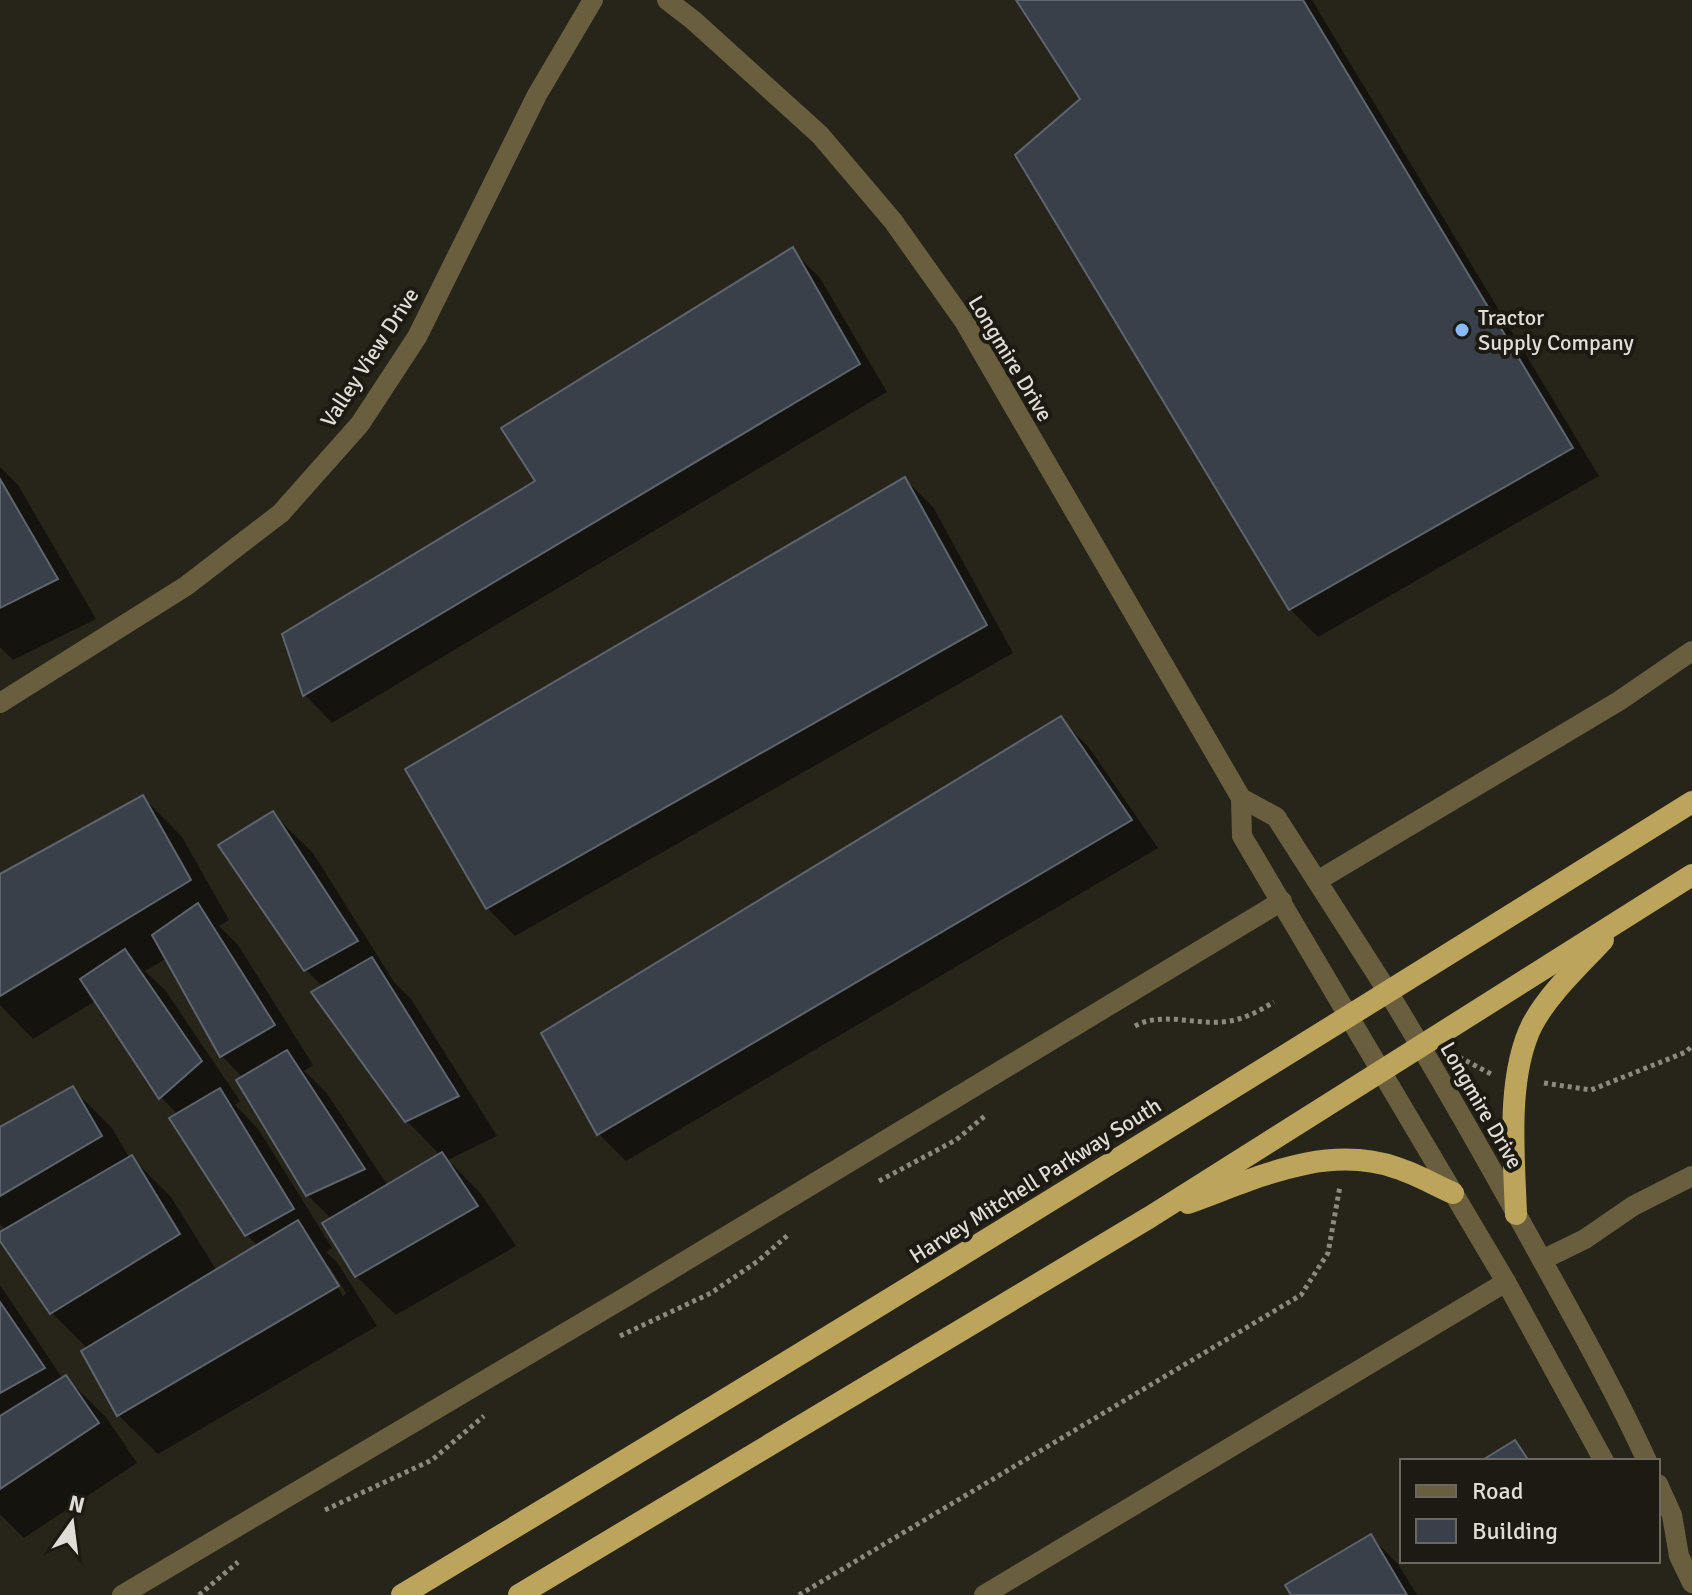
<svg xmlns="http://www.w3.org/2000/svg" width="1692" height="1595" viewBox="0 0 1692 1595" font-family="Signika,sans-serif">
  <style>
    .shadow { fill: #0007; fill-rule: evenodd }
    .building { fill: #394049; stroke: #5e656f; stroke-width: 2 }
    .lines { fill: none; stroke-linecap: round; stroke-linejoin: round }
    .path { stroke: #8c8981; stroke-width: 5; stroke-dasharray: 4 4; stroke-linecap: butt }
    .service { stroke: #695f3f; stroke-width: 20 }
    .minor { stroke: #695f3f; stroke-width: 20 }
    .tertiary { stroke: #695f3f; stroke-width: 20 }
    .trunk { stroke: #bca45a; stroke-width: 22 }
    .poi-dot { fill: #88bafc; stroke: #1d1a11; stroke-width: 3 }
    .labels { text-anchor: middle; stroke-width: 8; stroke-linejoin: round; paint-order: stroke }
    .poi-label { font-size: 22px; fill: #dfddd6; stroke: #1d1a11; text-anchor: start }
    .street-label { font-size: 22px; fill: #dfddd6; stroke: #1d1a11 }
  </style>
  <rect width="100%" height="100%" fill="#27241a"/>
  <!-- shadow -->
  <g class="shadow">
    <path d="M 1019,0 L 1312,0 L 1599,476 L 1318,637 L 1290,609 L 1082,100 Z"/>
    <path d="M 792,250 L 820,278 L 887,392 L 332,723 L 305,695 L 284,635 L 538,482 Z"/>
    <path d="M 0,467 L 18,485 L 96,619 L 13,660 L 0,647 Z"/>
    <path d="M 905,479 L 933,507 L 1013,653 L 515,936 L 487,908 Z"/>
    <path d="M 1060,719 L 1088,746 L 1158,848 L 626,1161 L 599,1134 Z"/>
    <path d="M 143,797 L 182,837 L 229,920 L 219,926 L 238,945 L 313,1065 L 304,1071 L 326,1092 L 388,1186 L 440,1155 L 407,1121 L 323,987 L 306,970 L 273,814 L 313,853 L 394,982 L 411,999 L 497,1136 L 448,1160 L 481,1194 L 516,1246 L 396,1315 L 356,1276 L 332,1219 L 307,1195 L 243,1078 L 222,1056 L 167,958 L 145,971 L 165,990 L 240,1101 L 235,1105 L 259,1130 L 332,1248 L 326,1252 L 337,1262 L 377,1326 L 158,1454 L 118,1415 L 88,1349 L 52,1313 L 0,1238 L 0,1234 L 6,1230 L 0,1224 L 0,1129 L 73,1089 L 112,1128 L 130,1159 L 132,1158 L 171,1197 L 217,1271 L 258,1246 L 247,1235 L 172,1118 L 178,1115 L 161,1097 L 97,1000 L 33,1039 L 0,1005 L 0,876 ZM 324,1266 L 329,1266 L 346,1293 L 343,1296 Z"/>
    <path d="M 0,1285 L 63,1379 L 66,1378 L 106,1417 L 137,1463 L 24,1538 L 0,1514 Z"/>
    <path d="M 1371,1537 L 1398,1564 L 1417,1595 L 1294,1595 Z"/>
  </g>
  <!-- building -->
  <g class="building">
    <path d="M 1016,0 L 1303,0 L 1573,448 L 1289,610 L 1015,155 L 1080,99 Z"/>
    <path d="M 793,247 L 860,364 L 303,696 L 282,634 L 535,481 L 501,428 Z"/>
    <path d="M 905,477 L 987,625 L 486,909 L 405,769 Z"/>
    <path d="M 0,479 L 58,579 L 0,608 Z"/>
    <path d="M 1061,716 L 1132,820 L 597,1135 L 541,1033 Z"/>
    <path d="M 143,795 L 191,880 L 0,996 L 0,874 Z"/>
    <path d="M 273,811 L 358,941 L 304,971 L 218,845 Z"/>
    <path d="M 198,903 L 275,1025 L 220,1057 L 152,935 Z"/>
    <path d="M 125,949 L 202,1061 L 159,1099 L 80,979 Z"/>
    <path d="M 372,957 L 459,1096 L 405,1122 L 311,992 Z"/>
    <path d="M 287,1050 L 365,1169 L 306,1196 L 236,1080 Z"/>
    <path d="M 73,1086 L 102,1136 L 0,1196 L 0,1127 Z"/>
    <path d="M 220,1088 L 294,1209 L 245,1236 L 169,1118 Z"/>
    <path d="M 442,1152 L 478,1206 L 355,1277 L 322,1223 Z"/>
    <path d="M 132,1155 L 180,1234 L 50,1314 L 0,1241 L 0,1232 Z"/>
    <path d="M 298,1220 L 339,1286 L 117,1416 L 81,1351 Z"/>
    <path d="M 0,1302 L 45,1368 L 0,1393 Z"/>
    <path d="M 66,1375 L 99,1423 L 0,1489 L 0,1416 Z"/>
    <path d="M 1515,1440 L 1529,1461 L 1481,1461 Z"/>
    <path d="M 1371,1534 L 1407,1595 L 1291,1595 L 1285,1585 Z"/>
  </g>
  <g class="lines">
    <!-- path -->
    <g class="path">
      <path d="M 1135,1026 C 1160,1012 1193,1024 1221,1022 C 1241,1021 1257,1012 1274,1002"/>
      <path d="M 1459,1057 L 1491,1074"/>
      <path d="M 1544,1083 L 1591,1090 L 1686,1052 L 1692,1046"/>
      <path d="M 879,1181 L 956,1140 L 986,1115"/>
      <path d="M 620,1336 L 711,1293 L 758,1261 L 788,1235"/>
      <path d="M 325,1510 L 432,1460 L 484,1416"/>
      <path d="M 199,1595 L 238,1562"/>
      <path d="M 799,1595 L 1301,1295 L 1328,1253 L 1340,1186"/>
    </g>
    <!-- service -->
    <path class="service" d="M 1542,1260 L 1585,1239 L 1633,1206 L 1692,1176"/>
    <!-- minor -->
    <g class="minor">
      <path d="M 667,0 L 693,20 L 820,135 L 893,221 L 964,321 L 1241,798 L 1242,836 L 1349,1017"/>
      <path d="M 0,703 L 186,586 L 281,513 L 360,424 L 417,337 L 537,95 L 593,0"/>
      <path d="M 1241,798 L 1276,817 L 1388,992"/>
      <path d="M 1317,881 L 1619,701 L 1692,651"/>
      <path d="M 122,1595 L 624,1298 L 1282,901"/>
      <path d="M 984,1595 L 1506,1282"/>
    </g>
    <!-- tertiary -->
    <g class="tertiary">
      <path d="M 1388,992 C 1440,1077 1489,1164 1537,1251 C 1575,1320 1614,1389 1647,1461"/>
      <path d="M 1349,1017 L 1506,1282 L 1604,1461"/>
      <path d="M 1658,1484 L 1672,1515 L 1679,1556 L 1692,1583"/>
    </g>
    <!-- trunk -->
    <g class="trunk">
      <path d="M 1188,1203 C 1255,1179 1325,1143 1397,1168 C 1416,1174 1435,1185 1453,1193"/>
      <path d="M 1516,1214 C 1514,1156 1506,1078 1532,1025 C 1549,993 1579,966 1603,940"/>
      <path d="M 402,1595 C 835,1335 1264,1070 1692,802"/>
      <path d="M 519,1595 L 1150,1217 L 1692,875"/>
    </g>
  </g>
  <!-- markers -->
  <circle class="poi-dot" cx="1462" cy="330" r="8"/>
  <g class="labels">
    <!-- poi labels -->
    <g class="poi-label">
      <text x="1478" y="325">Tractor<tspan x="1478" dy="25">Supply Company</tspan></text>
    </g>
    <!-- street labels -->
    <g class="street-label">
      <text transform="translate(369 357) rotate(-57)" y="8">Valley View Drive</text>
      <text transform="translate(1011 358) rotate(59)" y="8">Longmire Drive</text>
      <text transform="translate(1482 1105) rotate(60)" y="8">Longmire Drive</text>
      <text transform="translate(1035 1180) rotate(-32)" y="8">Harvey Mitchell Parkway South</text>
    </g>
  </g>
  <!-- legend -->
  <rect x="1400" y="1459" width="260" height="104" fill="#1d1a11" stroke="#6b6860" stroke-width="2"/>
  <rect x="1416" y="1485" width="40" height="12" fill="#695f3f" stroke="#6b6860" stroke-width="2"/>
  <text x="1472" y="1499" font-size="24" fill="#dfddd6">Road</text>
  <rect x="1416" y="1519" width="40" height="24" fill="#394049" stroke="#6b6860" stroke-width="2"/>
  <text x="1472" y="1539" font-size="24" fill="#dfddd6">Building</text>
  <!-- north arrow -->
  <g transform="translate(72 1523) rotate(14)" stroke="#1d1a11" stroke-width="6" paint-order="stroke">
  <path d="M0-6L14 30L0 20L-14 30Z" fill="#dfddd6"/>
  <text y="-12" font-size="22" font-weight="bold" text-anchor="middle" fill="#dfddd6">N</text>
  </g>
</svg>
